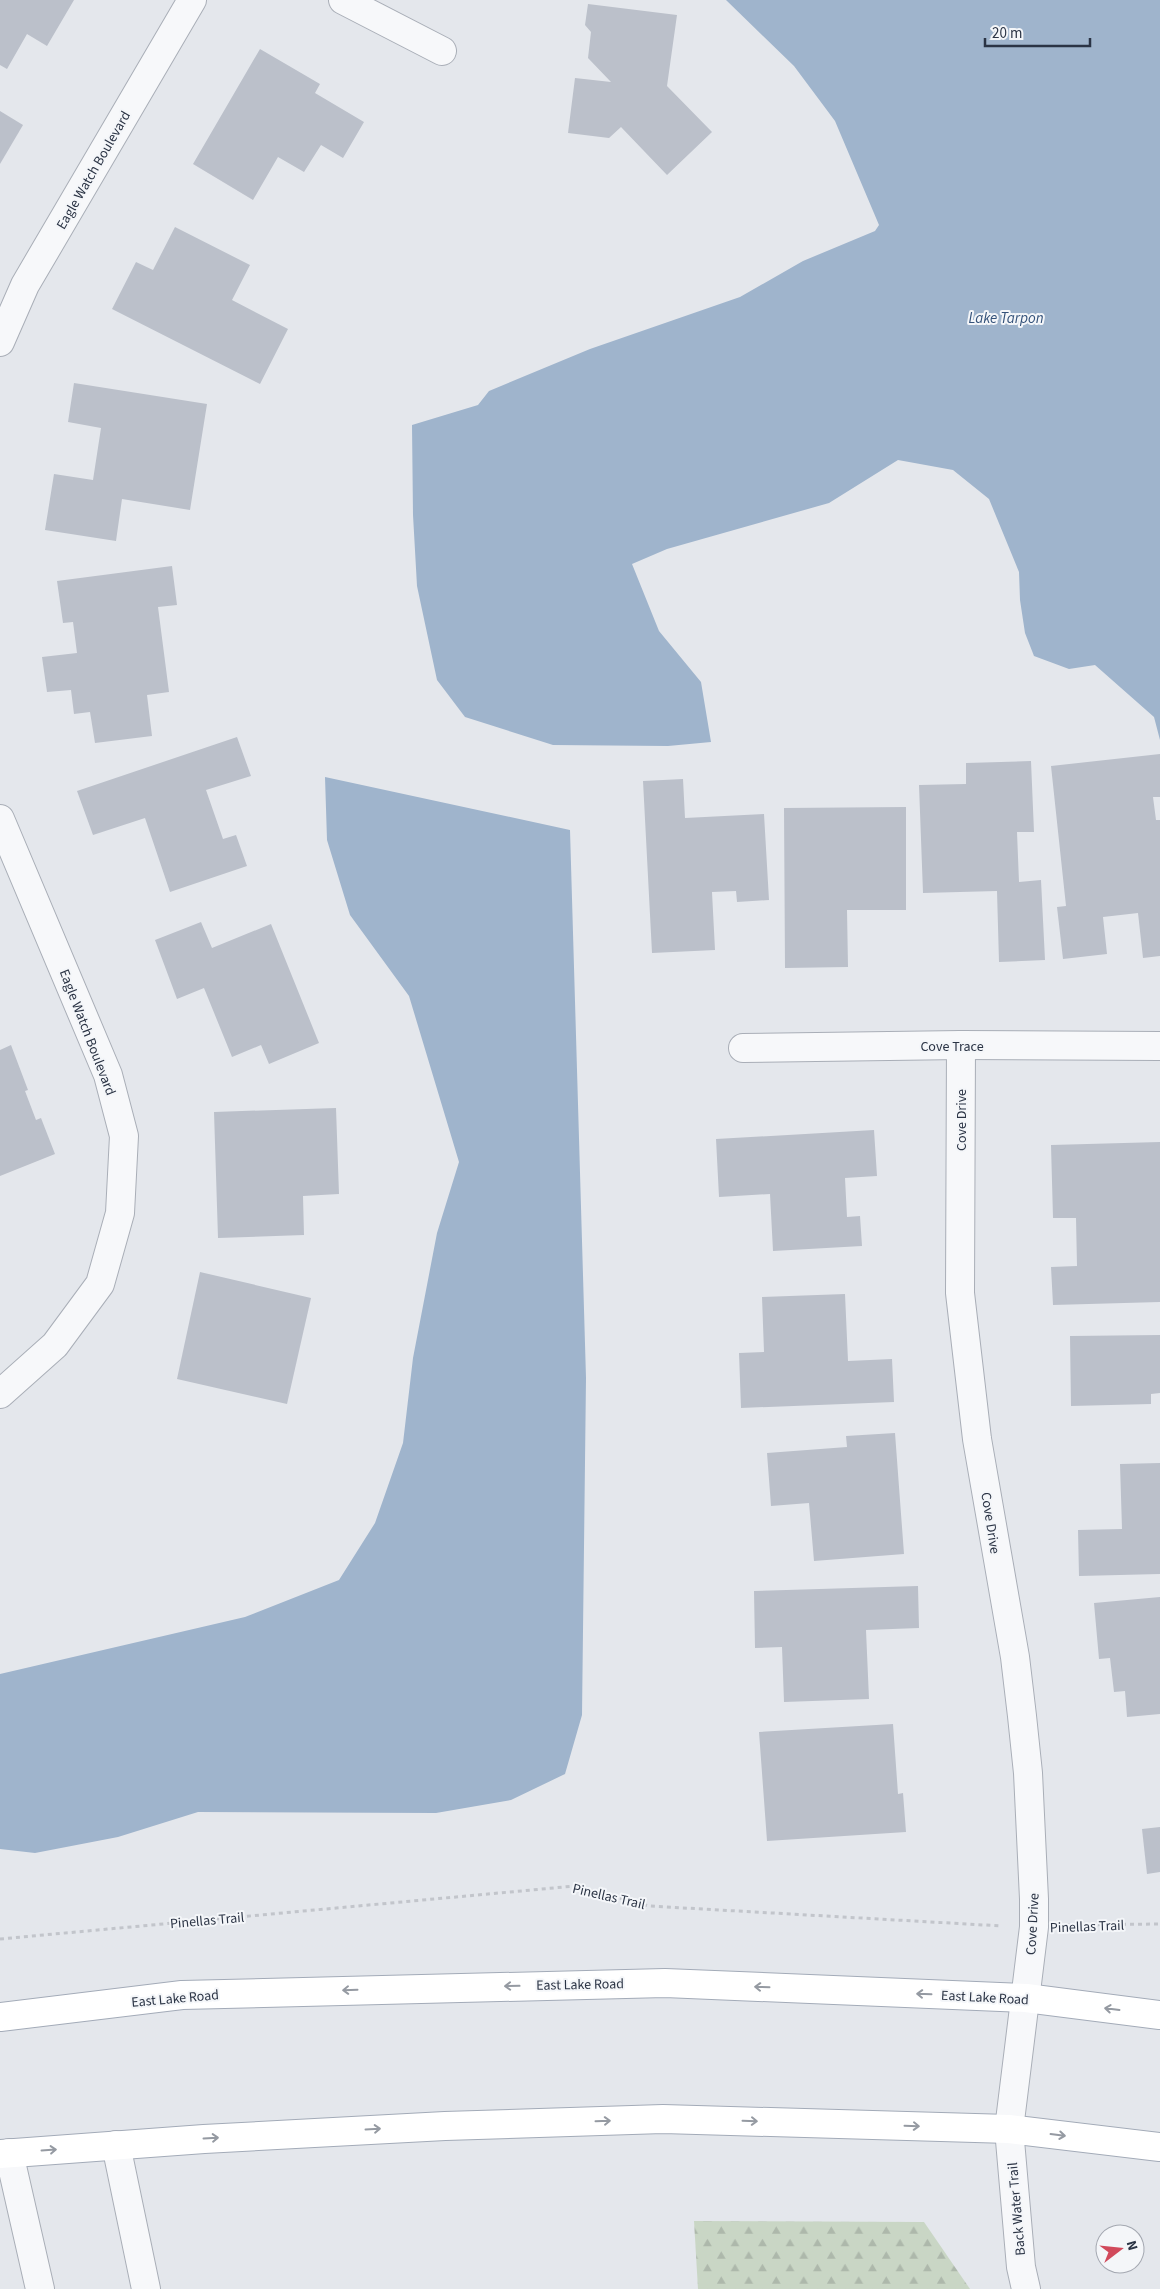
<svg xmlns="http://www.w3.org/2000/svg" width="1160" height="2289" viewBox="0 0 1160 2289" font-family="'Source Sans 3',sans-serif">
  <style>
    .forest { fill: url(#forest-firs) }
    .water { fill: #9fb4cc }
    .building { fill: #bbc0ca }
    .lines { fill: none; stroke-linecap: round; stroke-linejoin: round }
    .minor-casing { stroke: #a9aeb7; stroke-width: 30 }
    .major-casing { stroke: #a3abb8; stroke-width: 30 }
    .path { stroke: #c2c5cb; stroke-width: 3; stroke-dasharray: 4 4; stroke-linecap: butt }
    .minor { stroke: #f7f8fa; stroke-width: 28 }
    .major { stroke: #fff; stroke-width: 28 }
    .oneway { stroke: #959aa2 }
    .labels { text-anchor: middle; stroke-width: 4; stroke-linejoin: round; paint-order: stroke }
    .street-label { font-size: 14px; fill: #2b3445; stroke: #f4f6f9 }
    .water-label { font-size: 15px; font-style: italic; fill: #34527a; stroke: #f4f6f9 }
  </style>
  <defs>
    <pattern id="forest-firs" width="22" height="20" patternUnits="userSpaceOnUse" patternTransform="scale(1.25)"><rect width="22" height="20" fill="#c9d6c5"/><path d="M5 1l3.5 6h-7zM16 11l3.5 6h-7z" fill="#adb8ab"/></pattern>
  </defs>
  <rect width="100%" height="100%" fill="#e4e7ec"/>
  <!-- forest -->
  <path class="forest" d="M 694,2221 L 924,2222 L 970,2289 L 698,2289 Z"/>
  <!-- water -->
  <g class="water">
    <path d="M 726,0 L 1160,0 L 1160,740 L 1154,717 L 1095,665 L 1069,669 L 1034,656 L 1025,633 L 1020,600 L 1019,572 L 989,499 L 953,470 L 898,460 L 829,503 L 667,549 L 632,564 L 659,631 L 701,682 L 711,742 L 668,746 L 553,745 L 465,717 L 437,680 L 417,586 L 413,515 L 412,425 L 478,405 L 489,391 L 590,349 L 740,297 L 803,261 L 875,231 L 879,225 L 835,121 L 794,66 Z"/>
    <path d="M 325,777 L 570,830 L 586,1378 L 582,1715 L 565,1774 L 511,1800 L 436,1813 L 198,1812 L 118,1837 L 35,1853 L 0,1849 L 0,1674 L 245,1617 L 339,1580 L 375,1523 L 403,1443 L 413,1358 L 437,1233 L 459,1162 L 409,996 L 350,915 L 327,840 Z"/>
  </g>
  <!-- building -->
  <g class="building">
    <path d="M 0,0 L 74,0 L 47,46 L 27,34 L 7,69 L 0,65 Z"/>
    <path d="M 588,4 L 677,15 L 667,86 L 712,132 L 667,175 L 621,127 L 609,138 L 568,133 L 575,78 L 611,82 L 588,58 L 591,32 L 585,25 Z"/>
    <path d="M 260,49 L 320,84 L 315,93 L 364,122 L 343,158 L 321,145 L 304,172 L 278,157 L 253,200 L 193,164 Z"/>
    <path d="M 0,111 L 23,125 L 0,164 Z"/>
    <path d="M 175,227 L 250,265 L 232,300 L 288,329 L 260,384 L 112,309 L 136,262 L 153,270 Z"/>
    <path d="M 74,383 L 207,404 L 190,510 L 122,499 L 116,541 L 45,530 L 54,474 L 93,480 L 101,428 L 68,422 Z"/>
    <path d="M 172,566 L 177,605 L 158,607 L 169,692 L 147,695 L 152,736 L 95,743 L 90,712 L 74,714 L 71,690 L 47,692 L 42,657 L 77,653 L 73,622 L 63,623 L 57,581 Z"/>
    <path d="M 237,737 L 251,776 L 206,790 L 223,839 L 236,835 L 247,866 L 170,892 L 145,818 L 93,835 L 77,791 Z"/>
    <path d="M 1160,754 L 1160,797 L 1153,797 L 1156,820 L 1160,820 L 1160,956 L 1143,958 L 1138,913 L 1103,917 L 1107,954 L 1063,959 L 1057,907 L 1066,906 L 1051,766 Z"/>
    <path d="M 1031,761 L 1034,832 L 1017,832 L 1019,882 L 1041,880 L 1045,960 L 999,962 L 997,891 L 923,893 L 919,785 L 966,784 L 966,763 Z"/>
    <path d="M 683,779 L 685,818 L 764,814 L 769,900 L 737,902 L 736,891 L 712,892 L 715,950 L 652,953 L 643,781 Z"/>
    <path d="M 906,807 L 906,910 L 847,910 L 848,967 L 785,968 L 784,808 Z"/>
    <path d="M 201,922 L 212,948 L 271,924 L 319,1043 L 269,1064 L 261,1045 L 232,1057 L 204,988 L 177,999 L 155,940 Z"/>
    <path d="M 11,1045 L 28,1090 L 25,1091 L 36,1120 L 41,1118 L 55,1154 L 0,1176 L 0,1050 Z"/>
    <path d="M 336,1108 L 339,1194 L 303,1196 L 304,1235 L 218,1238 L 214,1112 Z"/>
    <path d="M 874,1130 L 877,1176 L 845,1178 L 847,1217 L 860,1216 L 862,1246 L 773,1251 L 770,1194 L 719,1197 L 716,1139 Z"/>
    <path d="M 1160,1142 L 1160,1302 L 1053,1305 L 1051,1267 L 1077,1266 L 1076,1218 L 1053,1218 L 1051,1145 Z"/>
    <path d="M 200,1272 L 311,1298 L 287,1404 L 177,1379 Z"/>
    <path d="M 845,1294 L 848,1361 L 892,1359 L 894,1402 L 741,1408 L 739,1353 L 764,1352 L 762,1297 Z"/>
    <path d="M 1160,1335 L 1160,1393 L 1151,1394 L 1151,1404 L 1071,1406 L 1070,1336 Z"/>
    <path d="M 895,1433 L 904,1554 L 814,1561 L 809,1503 L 771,1506 L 767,1453 L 847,1447 L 846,1436 Z"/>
    <path d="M 1160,1463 L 1160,1574 L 1079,1576 L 1078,1530 L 1122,1529 L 1120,1464 Z"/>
    <path d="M 918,1586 L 919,1628 L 866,1630 L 869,1699 L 784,1702 L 782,1647 L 755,1648 L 754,1591 Z"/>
    <path d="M 1160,1597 L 1160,1714 L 1127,1717 L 1125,1691 L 1114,1692 L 1110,1658 L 1099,1659 L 1094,1603 Z"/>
    <path d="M 893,1724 L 898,1794 L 903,1793 L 906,1832 L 767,1841 L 759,1732 Z"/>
    <path d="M 1160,1827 L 1160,1872 L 1147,1874 L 1142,1829 Z"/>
  </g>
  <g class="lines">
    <defs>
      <g id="minor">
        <path d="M 343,0 L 442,51"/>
        <path d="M 0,342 L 25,285 L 192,0"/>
        <path d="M 0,819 L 108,1075 L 124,1136 L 120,1213 L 100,1284 L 55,1345 L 0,1394"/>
        <path d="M 961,1045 L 960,1293 L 977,1439 L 1015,1657 L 1022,1716 L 1028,1773 L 1034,1899 L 1034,1927 L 1009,2129 L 1021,2267 L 1026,2289"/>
        <path d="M 743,1048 L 961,1045 L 1160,1046"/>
        <path d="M 116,2145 L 146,2289"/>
        <path d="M 9,2153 L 40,2289"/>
      </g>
      <g id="major">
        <path d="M 0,2017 L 182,1995 L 665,1983 L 1026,1998 L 1160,2015"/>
        <path d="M 0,2154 L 204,2139 L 445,2126 L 663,2119 L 1009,2129 L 1160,2147"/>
      </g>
    </defs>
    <!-- minor casing -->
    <use href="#minor" class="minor-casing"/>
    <!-- major casing -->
    <use href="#major" class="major-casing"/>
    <!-- path -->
    <g class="path">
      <path d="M 1066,1925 L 1160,1924"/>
      <path d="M 0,1939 L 575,1886 L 649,1906 L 1002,1926"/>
    </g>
    <!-- minor -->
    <use href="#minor" class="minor"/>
    <!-- major -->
    <use href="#major" class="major"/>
  </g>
  <!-- one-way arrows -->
  <defs><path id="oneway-shaft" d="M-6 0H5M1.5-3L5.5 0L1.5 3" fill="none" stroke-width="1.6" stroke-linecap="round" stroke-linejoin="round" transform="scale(1.25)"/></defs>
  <g class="oneway">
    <use href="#oneway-shaft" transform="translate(512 1986) rotate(179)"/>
    <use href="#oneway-shaft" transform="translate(762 1987) rotate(-178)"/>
    <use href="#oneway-shaft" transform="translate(350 1990) rotate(178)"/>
    <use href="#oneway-shaft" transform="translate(924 1994) rotate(-178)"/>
    <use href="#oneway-shaft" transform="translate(1112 2009) rotate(-173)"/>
    <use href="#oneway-shaft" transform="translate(603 2121) rotate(-2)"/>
    <use href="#oneway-shaft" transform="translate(750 2121) rotate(2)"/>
    <use href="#oneway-shaft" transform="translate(912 2126) rotate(2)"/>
    <use href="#oneway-shaft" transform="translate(373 2129) rotate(-3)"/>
    <use href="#oneway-shaft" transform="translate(1058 2135) rotate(7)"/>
    <use href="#oneway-shaft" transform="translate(211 2138) rotate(-3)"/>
    <use href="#oneway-shaft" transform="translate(49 2150) rotate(-4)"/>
  </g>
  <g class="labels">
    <!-- street labels -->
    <g class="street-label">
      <text transform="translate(93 170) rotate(-60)" y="5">Eagle Watch Boulevard</text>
      <text transform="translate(88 1032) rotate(69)" y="5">Eagle Watch Boulevard</text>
      <text x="952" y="1051">Cove Trace</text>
      <text transform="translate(961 1120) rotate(-90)" y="5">Cove Drive</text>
      <text transform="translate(991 1523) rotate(81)" y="5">Cove Drive</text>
      <text transform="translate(609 1896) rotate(13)" y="5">Pinellas Trail</text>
      <text transform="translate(207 1920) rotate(-5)" y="5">Pinellas Trail</text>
      <text transform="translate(1032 1924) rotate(-87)" y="5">Cove Drive</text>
      <text transform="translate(1087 1926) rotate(-2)" y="5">Pinellas Trail</text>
      <text transform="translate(580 1984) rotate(-1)" y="5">East Lake Road</text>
      <text transform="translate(985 1997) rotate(3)" y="5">East Lake Road</text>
      <text transform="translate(175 1998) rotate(-5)" y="5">East Lake Road</text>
      <text transform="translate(1016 2209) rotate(-95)" y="5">Back Water Trail</text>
    </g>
    <!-- water labels -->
    <g class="water-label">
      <text x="1006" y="323">Lake Tarpon</text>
    </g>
  </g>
  <!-- north arrow -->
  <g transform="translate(1120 2249) rotate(74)"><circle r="24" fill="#f4f6f9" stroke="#a4a8b1"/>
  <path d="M0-4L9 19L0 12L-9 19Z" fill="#d1495b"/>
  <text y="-8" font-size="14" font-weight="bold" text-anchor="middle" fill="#2b3445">N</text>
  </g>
  <!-- scale -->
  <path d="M985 38v8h105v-8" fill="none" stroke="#2b3445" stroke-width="2.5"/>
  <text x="992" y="38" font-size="15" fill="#2b3445" stroke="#f4f6f9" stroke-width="4" paint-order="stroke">20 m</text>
</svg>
